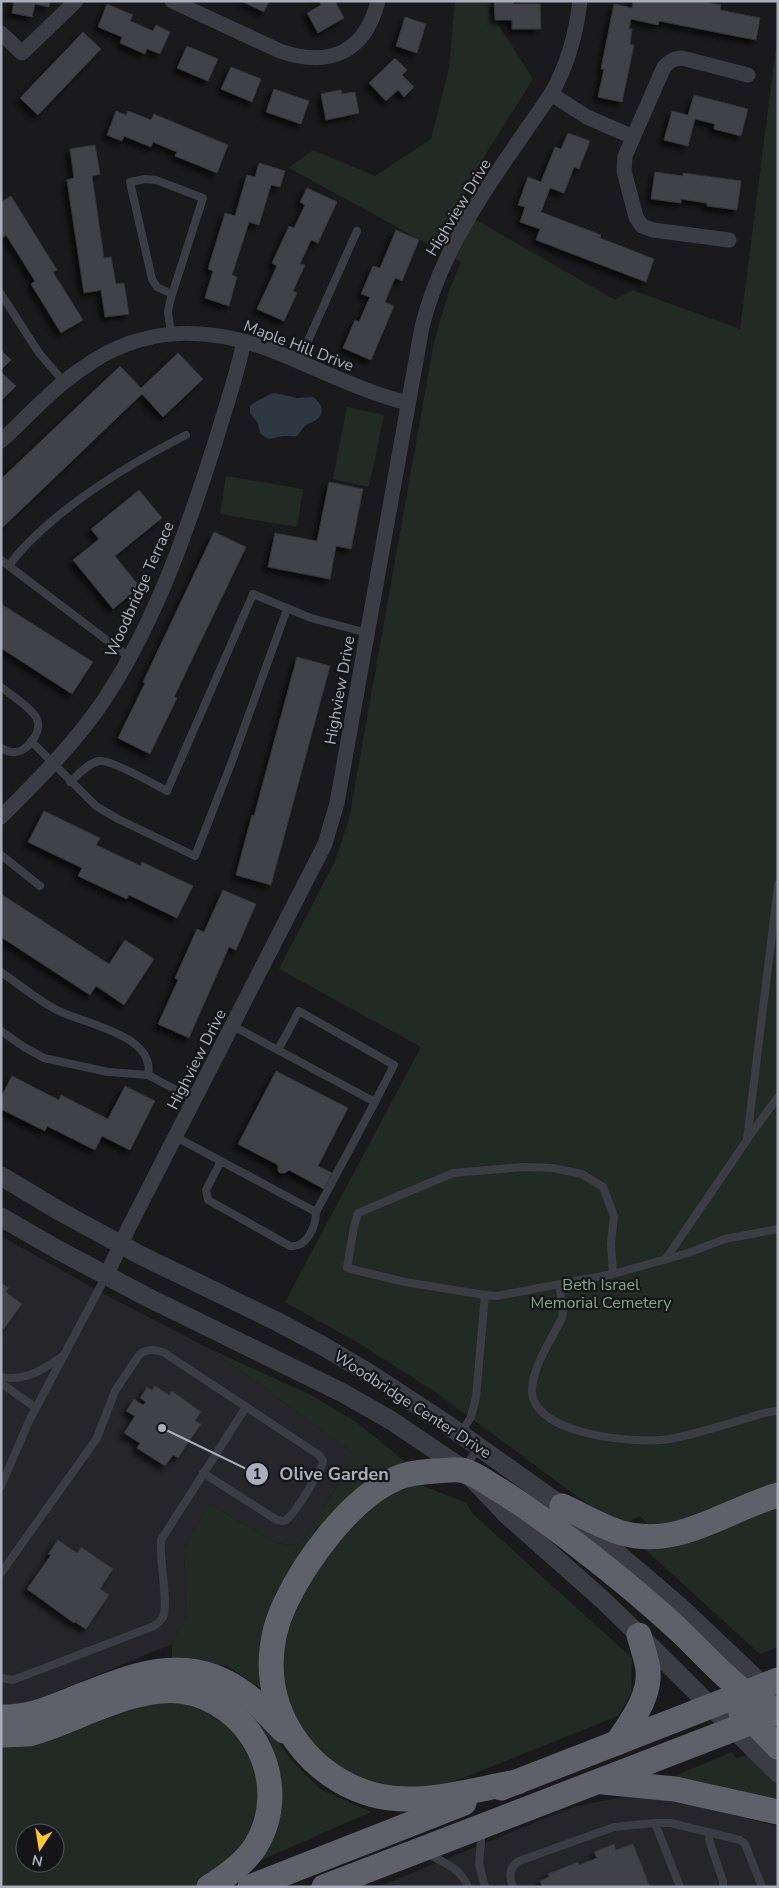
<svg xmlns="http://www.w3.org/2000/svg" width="779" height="1888" viewBox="0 0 779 1888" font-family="'Nunito Sans',sans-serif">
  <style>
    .built { fill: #26262a }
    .green { fill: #212b23; fill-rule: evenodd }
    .water { fill: #2e3842 }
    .building { fill: #414247; stroke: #343439; filter: url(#shadow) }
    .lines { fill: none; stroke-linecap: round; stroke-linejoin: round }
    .service { stroke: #3c3d44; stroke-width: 8 }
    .minor { stroke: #3c3d44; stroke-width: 15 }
    .tertiary { stroke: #3c3d44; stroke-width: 19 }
    .trunk { stroke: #5e606a; stroke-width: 25 }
    .labels { text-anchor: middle; stroke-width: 4.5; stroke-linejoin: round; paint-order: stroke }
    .street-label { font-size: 16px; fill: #abafbd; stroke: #151518 }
    .park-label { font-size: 16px; fill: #81a986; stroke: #151518 }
    .leader { fill: none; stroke: #abafbd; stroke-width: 2 }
    .callout-dot { fill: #abafbd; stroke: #151518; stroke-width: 2 }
    .mark-label { font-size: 15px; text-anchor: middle; font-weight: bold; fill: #111 }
    .callout-label { font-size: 18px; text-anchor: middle; font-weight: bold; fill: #abafbd; stroke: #151518; stroke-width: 4.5; stroke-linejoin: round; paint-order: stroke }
  </style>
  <defs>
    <filter id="shadow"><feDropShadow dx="-4.5" dy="4.5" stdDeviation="2.5" flood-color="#0009"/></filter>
  </defs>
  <rect width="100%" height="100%" fill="#1a1a1c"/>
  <!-- built -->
  <g class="built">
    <path d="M 1,1236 L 106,1295 L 212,1350 L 352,1452 L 343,1477 L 299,1546 L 276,1543 L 210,1504 L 184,1548 L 186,1617 L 172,1644 L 19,1707 L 1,1705 Z"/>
    <path d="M 642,1793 L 778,1826 L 778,1887 L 378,1887 L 573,1807 Z"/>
  </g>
  <!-- green -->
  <g class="green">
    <path d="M 455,1 L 491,1 L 490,12 L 533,79 L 485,155 L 457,209 L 615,300 L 632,290 L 740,329 L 778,32 L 778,1489 L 652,1530 L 640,1516 L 626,1523 L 601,1514 L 438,1394 L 362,1345 L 285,1302 L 421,1047 L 279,969 L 335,861 L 349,819 L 434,342 L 449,291 L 461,262 L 289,168 L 313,150 L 375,176 L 431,139 L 449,68 Z"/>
    <path d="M 347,407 L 384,415 L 369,487 L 333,479 Z"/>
    <path d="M 226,476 L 303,489 L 297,527 L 220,514 Z"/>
    <path d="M 212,1350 L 311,1395 L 356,1422 L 407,1463 L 293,1567 L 259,1641 L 262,1689 L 225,1665 L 172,1663 L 172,1644 L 186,1617 L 184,1548 L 210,1504 L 276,1543 L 299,1546 L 343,1477 L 352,1452 Z"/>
    <path d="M 414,1482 L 466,1503 L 473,1514 L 632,1658 L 631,1694 L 618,1716 L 428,1792 L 381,1790 L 334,1770 L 297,1732 L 278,1684 L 284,1622 L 310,1574 L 364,1508 Z"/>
    <path d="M 778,1505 L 778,1647 L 760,1654 L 640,1545 Z"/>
    <path d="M 195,1679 L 262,1718 L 291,1760 L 320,1789 L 371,1812 L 248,1866 L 270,1846 L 282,1777 L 266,1743 Z"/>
    <path d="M 158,1698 L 191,1700 L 218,1714 L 239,1735 L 251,1756 L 263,1796 L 244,1847 L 205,1881 L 194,1887 L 1,1887 L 1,1744 ZM 25,1833 L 55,1833 L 55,1863 L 25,1863 Z"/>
    <path d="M 732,1752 L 735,1758 L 747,1755 L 778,1784 L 778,1805 L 678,1778 L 677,1775 Z"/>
  </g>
  <!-- water -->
  <path class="water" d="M 275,393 L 297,398 L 313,397 C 322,403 326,413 316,420 C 312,423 308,423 305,426 C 302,428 300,433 297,436 C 292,437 289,436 284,436 C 272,437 271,443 260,433 L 258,423 L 250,413 L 250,406 C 252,403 272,393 275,393 Z"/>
  <!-- building -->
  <g class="building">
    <path d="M 14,1 L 50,1 L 49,7 L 35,4 L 32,17 L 12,13 Z"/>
    <path d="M 241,1 L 269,1 L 264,12 Z"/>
    <path d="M 319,1 L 335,1 L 344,18 L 318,33 L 307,13 L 321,5 Z"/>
    <path d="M 494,1 L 513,1 L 513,4 L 540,4 L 541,29 L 512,29 L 512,20 L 495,20 Z"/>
    <path d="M 633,1 L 700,1 L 721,5 L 720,10 L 760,18 L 756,40 L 659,21 L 658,25 L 631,19 L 629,29 L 632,29 L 630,44 L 634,45 L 622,102 L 598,97 L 604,69 L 601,69 L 614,4 L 632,8 Z"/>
    <path d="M 107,4 L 133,15 L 130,21 L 153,31 L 156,25 L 170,32 L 160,54 L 147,49 L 145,54 L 120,43 L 122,37 L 98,27 Z"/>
    <path d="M 405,17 L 426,24 L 417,53 L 396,46 Z"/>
    <path d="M 83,32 L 101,49 L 38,115 L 20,98 Z"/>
    <path d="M 187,46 L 218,59 L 208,81 L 177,68 Z"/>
    <path d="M 395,58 L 407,70 L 402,75 L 414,87 L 404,97 L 398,90 L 386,101 L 369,83 Z"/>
    <path d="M 231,67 L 261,79 L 252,102 L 221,89 Z"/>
    <path d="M 274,89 L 309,101 L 301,124 L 266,112 Z"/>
    <path d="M 341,90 L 342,94 L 355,92 L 359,113 L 326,120 L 321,94 Z"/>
    <path d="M 694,95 L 748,109 L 741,136 L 714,129 L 715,124 L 695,119 L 688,146 L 664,140 L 672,111 L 688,115 Z"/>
    <path d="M 116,111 L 126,115 L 128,111 L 151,120 L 154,114 L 228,145 L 217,173 L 175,156 L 177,152 L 153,142 L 151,147 L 124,136 L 122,141 L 107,135 Z"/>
    <path d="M 568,133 L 590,141 L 579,169 L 574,167 L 564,193 L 550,188 L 541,212 L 601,235 L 600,238 L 654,259 L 646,282 L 536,240 L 540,229 L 520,222 L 525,207 L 518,205 L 528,177 L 541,182 L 555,147 L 561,149 Z"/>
    <path d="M 95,145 L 100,174 L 92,176 L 104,258 L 111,257 L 116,284 L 124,283 L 129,314 L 105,317 L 101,290 L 84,293 L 67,180 L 74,178 L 70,149 Z"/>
    <path d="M 259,163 L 285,171 L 280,187 L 271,185 L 259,225 L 249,222 L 232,275 L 237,277 L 229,306 L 205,298 L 213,271 L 208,269 L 225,213 L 235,216 L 247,175 L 255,177 Z"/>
    <path d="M 655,172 L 683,176 L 683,173 L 741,181 L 737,210 L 707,206 L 707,203 L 681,199 L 681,203 L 651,199 Z"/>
    <path d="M 307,188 L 337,202 L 318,243 L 311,240 L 300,264 L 305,265 L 293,291 L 297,293 L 284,321 L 257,309 L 277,266 L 272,263 L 289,226 L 294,228 L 305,205 L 300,202 Z"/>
    <path d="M 11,196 L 57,270 L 53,272 L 83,320 L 61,333 L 31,284 L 35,281 L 6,235 L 1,239 L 1,202 Z"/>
    <path d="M 396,230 L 419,240 L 402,281 L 395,278 L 385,302 L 394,306 L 371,360 L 343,348 L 355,320 L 359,322 L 370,297 L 361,294 L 373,266 L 380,268 Z"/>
    <path d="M 1,350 L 11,360 L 1,370 Z"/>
    <path d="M 178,353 L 203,379 L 163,417 L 142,394 L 1,529 L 1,479 L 120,366 L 141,388 Z"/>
    <path d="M 1,372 L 16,386 L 1,401 Z"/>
    <path d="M 329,482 L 363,489 L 351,549 L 336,546 L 330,579 L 268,567 L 275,533 L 317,541 Z"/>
    <path d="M 139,490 L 162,518 L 115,556 L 140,587 L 113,609 L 73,560 L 99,539 L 91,529 Z"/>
    <path d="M 214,532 L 246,547 L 174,697 L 177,698 L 150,754 L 118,738 L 145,683 L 143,682 Z"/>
    <path d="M 1,604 L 93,662 L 72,694 L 1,648 Z"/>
    <path d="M 297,657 L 330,666 L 271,885 L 236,875 L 252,815 L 254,816 Z"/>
    <path d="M 44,811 L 100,838 L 96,845 L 141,866 L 142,862 L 193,886 L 177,918 L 129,895 L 127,899 L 78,876 L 82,868 L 28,842 Z"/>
    <path d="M 223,890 L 256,904 L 236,950 L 229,947 L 189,1038 L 158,1024 L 178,980 L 175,978 L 197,929 L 204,932 Z"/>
    <path d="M 1,894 L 109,964 L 125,940 L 154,959 L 124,1005 L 96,986 L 90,995 L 1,937 Z"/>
    <path d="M 276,1071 L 348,1108 L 318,1166 L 332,1173 L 324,1189 L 289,1170 L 285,1173 L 280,1173 L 278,1171 L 278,1165 L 238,1144 Z"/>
    <path d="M 12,1076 L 59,1100 L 61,1095 L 108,1119 L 125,1086 L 155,1101 L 130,1150 L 102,1136 L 95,1150 L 47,1126 L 45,1131 L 1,1109 L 1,1097 Z"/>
    <path d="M 1,1283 L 9,1288 L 6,1292 L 22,1304 L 4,1329 L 1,1328 Z"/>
    <path d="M 155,1386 L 169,1395 L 172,1391 L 201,1412 L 195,1421 L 201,1424 L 178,1458 L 173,1455 L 165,1466 L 137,1448 L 140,1443 L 124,1433 L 135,1416 L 126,1411 L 134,1399 L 143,1405 L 146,1402 L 140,1398 L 147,1387 L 152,1390 Z"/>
    <path d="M 58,1540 L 77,1553 L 81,1547 L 113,1569 L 100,1589 L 109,1595 L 86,1629 L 75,1622 L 74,1623 L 27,1589 L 51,1555 L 48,1554 Z"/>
    <path d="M 614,1844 L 616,1850 L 633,1844 L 650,1887 L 542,1887 L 540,1881 L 549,1877 L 548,1874 L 578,1862 L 579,1865 L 597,1858 L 594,1852 Z"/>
  </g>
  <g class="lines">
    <!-- service -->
    <g class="service">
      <path d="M 1,294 L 39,353 L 64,382"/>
      <path d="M 171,333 L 168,312 L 170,301 L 203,198 L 156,180 L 145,179 L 130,182 L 152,279 L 157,287 L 172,294"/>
      <path d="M 299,361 L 357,231"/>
      <path d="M 1,560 L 129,657"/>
      <path d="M 9,566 C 19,551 32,539 45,527 C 88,489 135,461 186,435"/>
      <path d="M 1,687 C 11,695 32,708 37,719 C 42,731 29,750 16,752 C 11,753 6,751 1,748"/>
      <path d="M 31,741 L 96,806 L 118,819 L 195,856 L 231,764 L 287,609"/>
      <path d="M 70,782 C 78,775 88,763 99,761 C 110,759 154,784 167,791 L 253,594 L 311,618 L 367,633"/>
      <path d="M 1,855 L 40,886"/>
      <path d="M 1,972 C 19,984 36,999 55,1009 C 82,1024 156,1034 148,1075"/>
      <path d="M 1,1031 L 24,1047 L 44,1058 L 108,1072 L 148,1075 L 195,1100"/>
      <path d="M 278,1050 L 299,1011 L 394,1065 L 375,1102"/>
      <path d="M 176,1137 L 316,1212 L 375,1102 L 233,1026"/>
      <path d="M 748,1138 L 778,1097"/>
      <path d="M 221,1161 L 206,1190 L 208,1200 L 290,1246 C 307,1248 316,1226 316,1212"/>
      <path d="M 665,1260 L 747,1140 L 778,885"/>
      <path d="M 613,1274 L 611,1243 L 614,1216 L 603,1187 L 582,1174 L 553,1168 L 523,1167 L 453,1173 L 358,1213 L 354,1227 L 347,1268 L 405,1282 L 485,1295 L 497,1296 L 613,1274 L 688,1253 L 725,1239 L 778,1229"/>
      <path d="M 559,1284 L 563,1311 L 562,1318 C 552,1338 531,1369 532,1392 C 535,1436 638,1444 670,1439 C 696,1434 723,1425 748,1418 C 758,1415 768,1411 778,1411"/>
      <path d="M 1,1377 C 26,1382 43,1369 63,1356"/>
      <path d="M 1,1383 L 36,1408"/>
      <path d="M 461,1433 L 471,1417 L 476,1397 L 485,1295"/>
      <path d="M 465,1468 L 479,1446"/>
      <path d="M 1,1486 L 29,1421 L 106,1276"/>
      <path d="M 1,1573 L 97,1438 L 115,1391 L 139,1355 C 146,1349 153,1349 163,1352 L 319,1455 L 323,1461 C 323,1468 295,1513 288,1518 C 285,1522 281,1521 277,1520 L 203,1473"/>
      <path d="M 1,1678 L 13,1680 L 154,1626 C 158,1623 161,1621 163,1617 C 169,1603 159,1560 161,1540 L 246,1407"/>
      <path d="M 655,1823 L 680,1887"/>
      <path d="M 482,1830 L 479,1864 L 485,1887"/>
      <path d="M 710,1833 L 709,1840 L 723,1881 L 723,1887"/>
      <path d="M 428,1854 C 444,1862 461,1869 468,1887"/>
      <path d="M 513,1887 C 509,1877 509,1867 519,1861 L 614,1827 L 655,1823 L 671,1823 L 740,1840 L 745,1844 L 762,1887"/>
    </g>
    <!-- minor -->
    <g class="minor">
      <path d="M 172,1 L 280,51 C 329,68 365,53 378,1"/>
      <path d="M 1,33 L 22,53 L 76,1"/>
      <path d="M 551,94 L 587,117 L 633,137"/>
      <path d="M 729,240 L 653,230 L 642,226 L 636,217 L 624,171 L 625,156 L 664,67 C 669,61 674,58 682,58 L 748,75"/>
      <path d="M 1,441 C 27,417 51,390 80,370 C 143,323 211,325 281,354 C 323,371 364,392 408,403"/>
      <path d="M 1,817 C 34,784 67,751 95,713 C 151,635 186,534 215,443 C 225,409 237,375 244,341"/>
      <path d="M 106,1276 L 129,1227 L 325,844 L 337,803 L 422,327 C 443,240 501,168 551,94 C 568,65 576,35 580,1"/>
    </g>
    <!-- tertiary -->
    <g class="tertiary">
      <path d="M 1,1176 L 61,1212 L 142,1256 L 276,1321 L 323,1346 L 367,1372 L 445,1423 L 562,1506 L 678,1605 L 771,1693"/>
      <path d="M 1,1217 L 60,1251 L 149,1298 L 343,1393 L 392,1421 L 463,1469 L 507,1515 L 604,1601 L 639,1635 L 778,1773"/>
    </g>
    <!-- trunk -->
    <g class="trunk">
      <path d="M 562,1506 C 582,1515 601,1527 622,1533 C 678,1549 726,1510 778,1495"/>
      <path d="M 741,1713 L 753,1721 L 778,1747"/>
      <path d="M 1,1717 C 28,1718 50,1708 75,1698 C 136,1674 189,1650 248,1696 C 261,1706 272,1719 284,1731"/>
      <path d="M 1,1735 L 29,1734 L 39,1731 C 82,1717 136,1686 180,1691 C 252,1700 294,1785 255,1847 C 244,1864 227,1876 209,1887"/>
      <path d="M 617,1743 C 631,1721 651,1697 648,1669 C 646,1657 642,1646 639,1635"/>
      <path d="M 517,1782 C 483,1788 444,1799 410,1799 C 359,1800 313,1772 288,1728 C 266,1689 266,1644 285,1604 C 305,1561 351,1498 395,1479 C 408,1473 421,1472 435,1471 C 444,1471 457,1468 465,1471 C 478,1475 490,1485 501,1491 C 529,1508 555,1528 581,1548 C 616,1575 650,1603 683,1634 C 706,1656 747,1704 778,1709"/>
      <path d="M 603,1782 L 675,1789 L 778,1812"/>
      <path d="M 501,1788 L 778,1680"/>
      <path d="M 250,1887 L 464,1803"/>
      <path d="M 324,1887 L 778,1712"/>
    </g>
  </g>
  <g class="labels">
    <!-- street labels -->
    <g class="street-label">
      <text transform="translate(458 207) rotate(-59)" y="6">Highview Drive</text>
      <text transform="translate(299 345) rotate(21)" y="6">Maple Hill Drive</text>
      <text transform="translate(139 589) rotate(-66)" y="6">Woodbridge Terrace</text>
      <text transform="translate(339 690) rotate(-80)" y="6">Highview Drive</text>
      <text transform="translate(196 1059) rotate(-63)" y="6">Highview Drive</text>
      <text transform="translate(413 1404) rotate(33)" y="6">Woodbridge Center Drive</text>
    </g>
    <!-- park labels -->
    <g class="park-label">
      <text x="601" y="1290">Beth Israel<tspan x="601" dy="18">Memorial Cemetery</tspan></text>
    </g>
  </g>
  <!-- callouts -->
  <path class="leader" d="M162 1428L257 1474"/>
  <g class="callout-dot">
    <circle cx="162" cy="1428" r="5"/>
    <circle cx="257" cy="1474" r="12"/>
  </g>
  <g class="mark-label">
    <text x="257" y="1479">1</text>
  </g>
  <g class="callout-label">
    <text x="334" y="1480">Olive Garden</text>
  </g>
  <!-- border -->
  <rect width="779" height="1888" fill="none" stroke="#abafbd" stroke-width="5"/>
  <!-- north arrow -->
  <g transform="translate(40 1848) rotate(192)"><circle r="24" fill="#151518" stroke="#51535a"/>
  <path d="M0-4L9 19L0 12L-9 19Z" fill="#ffc82f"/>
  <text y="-8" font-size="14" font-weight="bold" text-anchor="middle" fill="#abafbd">N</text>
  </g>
</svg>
